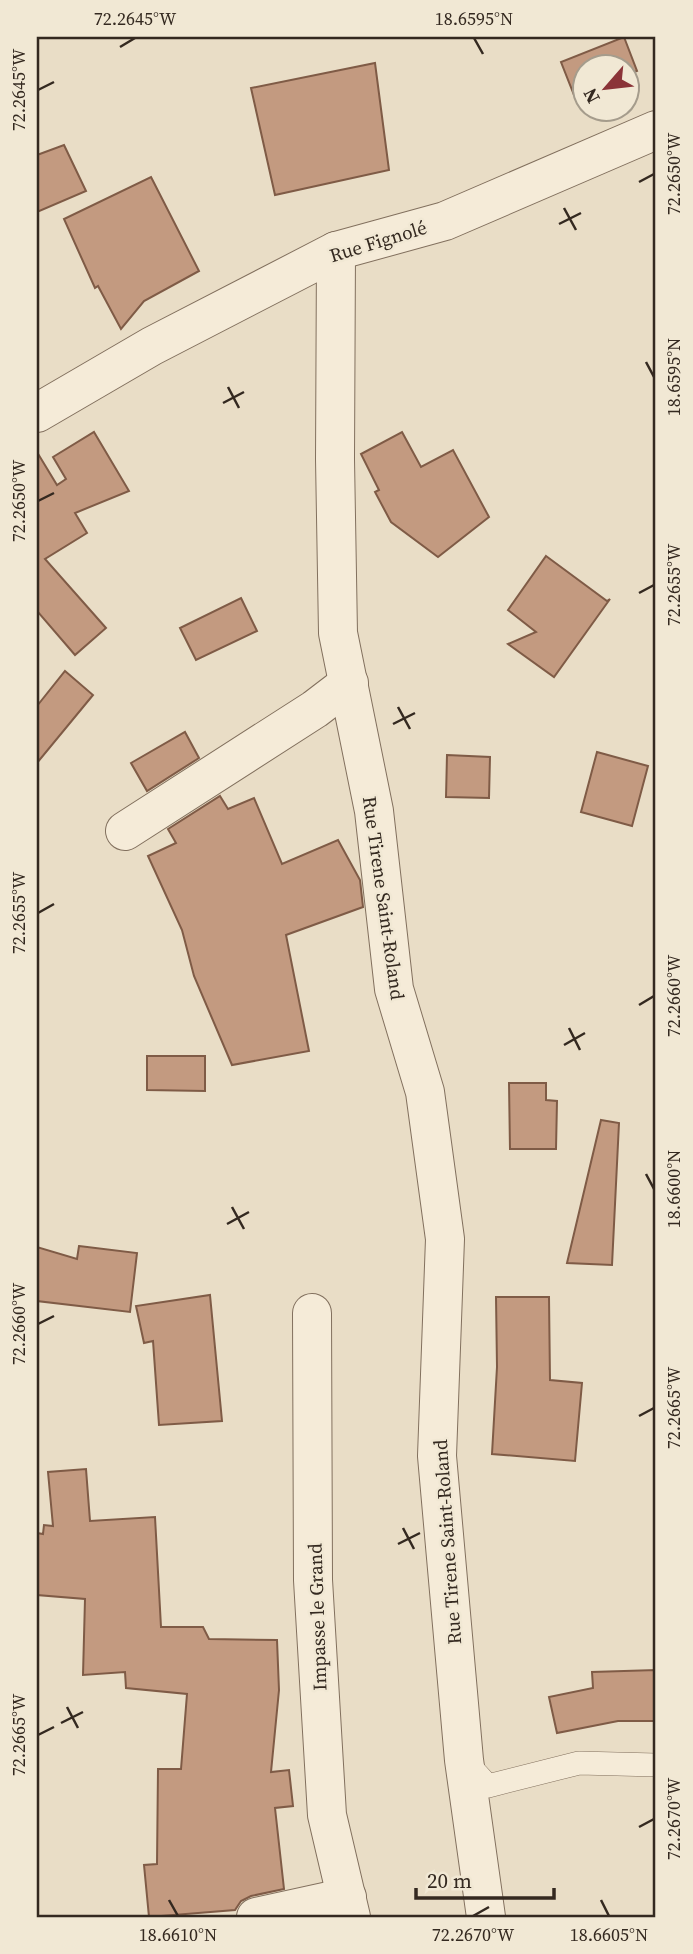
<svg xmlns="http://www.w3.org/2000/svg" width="693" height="1954" viewBox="0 0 693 1954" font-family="'Source Serif 4',serif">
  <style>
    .building { fill: #c39a80; stroke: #7f5b46; stroke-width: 2 }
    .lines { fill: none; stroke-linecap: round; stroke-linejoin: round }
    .service-casing { stroke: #82705e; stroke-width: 24 }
    .minor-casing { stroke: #82705e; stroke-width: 40 }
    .service { stroke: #f5ebd8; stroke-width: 23 }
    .minor { stroke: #f5ebd8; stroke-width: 38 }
    .ticks { fill: none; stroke: #342920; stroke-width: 2.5 }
    .labels { text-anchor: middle; stroke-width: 5; stroke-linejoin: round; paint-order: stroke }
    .street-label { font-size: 19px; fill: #342920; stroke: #f1e8d4 }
    .neatline { fill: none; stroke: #342920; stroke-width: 2.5 }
    .ticks-label { font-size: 18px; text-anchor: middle; fill: #342920 }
  </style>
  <rect width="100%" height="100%" fill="#e9ddc6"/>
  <!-- building -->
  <g class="building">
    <path d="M 624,37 L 637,71 L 626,75 L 626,66 L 584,66 L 584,92 L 574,95 L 561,62 Z"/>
    <path d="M 375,63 L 389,170 L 275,195 L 251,88 Z"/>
    <path d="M 64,145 L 86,191 L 37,212 L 37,155 Z"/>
    <path d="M 151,177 L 199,271 L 144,301 L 121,329 L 98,286 L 95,288 L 64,219 Z"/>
    <path d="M 94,432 L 129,491 L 75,513 L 87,533 L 45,559 L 106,628 L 75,655 L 37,611 L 37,452 L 57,485 L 66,479 L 53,457 Z"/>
    <path d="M 402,432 L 421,467 L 453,450 L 489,517 L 438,557 L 391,522 L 375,492 L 379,490 L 361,454 Z"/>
    <path d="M 546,556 L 607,601 L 610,599 L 554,677 L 508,644 L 536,632 L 508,610 Z"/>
    <path d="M 241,598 L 257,631 L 196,660 L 180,628 Z"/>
    <path d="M 65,671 L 93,695 L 37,763 L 37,706 Z"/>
    <path d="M 185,732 L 199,758 L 147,791 L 131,763 Z"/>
    <path d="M 597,752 L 648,766 L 632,826 L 581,812 Z"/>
    <path d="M 447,755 L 490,757 L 489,798 L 446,797 Z"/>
    <path d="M 220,796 L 228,809 L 254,798 L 282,864 L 338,840 L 360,880 L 363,907 L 286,935 L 309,1051 L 232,1065 L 194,976 L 182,930 L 148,856 L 176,843 L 168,829 Z"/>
    <path d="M 147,1056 L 205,1056 L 205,1091 L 147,1090 Z"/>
    <path d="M 509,1083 L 546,1083 L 546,1100 L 557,1101 L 556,1149 L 510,1149 Z"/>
    <path d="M 601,1120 L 619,1123 L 612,1265 L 567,1263 Z"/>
    <path d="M 79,1246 L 137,1253 L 130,1312 L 37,1301 L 37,1247 L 77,1259 Z"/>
    <path d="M 210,1295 L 222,1421 L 159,1425 L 153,1341 L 144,1343 L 136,1306 Z"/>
    <path d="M 496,1297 L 549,1297 L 550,1380 L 582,1383 L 575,1461 L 492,1454 L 497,1367 Z"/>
    <path d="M 86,1469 L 90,1521 L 155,1517 L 161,1627 L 203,1627 L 209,1639 L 277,1640 L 279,1690 L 271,1772 L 289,1770 L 293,1806 L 275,1808 L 284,1889 L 251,1896 L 241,1901 L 235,1910 L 149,1917 L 144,1865 L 157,1864 L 158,1769 L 181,1769 L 187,1694 L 126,1688 L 125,1672 L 83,1675 L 85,1599 L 37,1595 L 37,1533 L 43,1534 L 44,1525 L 53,1526 L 48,1472 Z"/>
    <path d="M 656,1670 L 656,1721 L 618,1721 L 557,1733 L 549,1697 L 593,1688 L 592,1672 Z"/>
  </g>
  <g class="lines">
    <defs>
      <path id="service" d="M 466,1762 L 488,1786 L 579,1763 L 656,1765"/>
      <g id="minor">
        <path d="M 336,251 L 335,459 L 338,633 L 374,811 L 394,989 L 425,1092 L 445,1239 L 437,1456 L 464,1760 L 486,1917"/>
        <path d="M 37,413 L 152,346 L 336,251 L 445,221 L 656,130"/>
        <path d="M 125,831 L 315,709 L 349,683"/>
        <path d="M 312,1313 L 313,1580 L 327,1815 L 351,1917"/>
        <path d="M 256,1917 L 347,1897"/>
      </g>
    </defs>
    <!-- service casing -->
    <use href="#service" class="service-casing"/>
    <!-- minor casing -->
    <use href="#minor" class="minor-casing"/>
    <!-- service -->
    <use href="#service" class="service"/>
    <!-- minor -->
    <use href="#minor" class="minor"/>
  </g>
  <!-- ticks -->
  <path class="ticks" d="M 474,38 L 483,54M 120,47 L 135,38M 38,90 L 54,82M 639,182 L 654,174M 564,208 L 576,230M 559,224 L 581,213M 646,362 L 654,377M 228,387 L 239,408M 223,403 L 244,392M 38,501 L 54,493M 639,593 L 654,585M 398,707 L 410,729M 393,724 L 415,713M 38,913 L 54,904M 639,1005 L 654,996M 569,1028 L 580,1050M 564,1045 L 585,1033M 646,1174 L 654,1189M 232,1207 L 244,1229M 227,1224 L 249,1212M 38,1324 L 54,1316M 639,1416 L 654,1408M 403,1528 L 414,1549M 398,1544 L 420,1533M 67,1707 L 78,1728M 61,1723 L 83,1712M 38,1735 L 54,1727M 639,1827 L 654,1819M 169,1900 L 178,1916M 601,1900 L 609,1916M 473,1916 L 489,1907"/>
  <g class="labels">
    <!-- street labels -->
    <g class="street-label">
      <text transform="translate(378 241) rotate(-17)" y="7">Rue Fignolé</text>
      <text transform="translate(384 898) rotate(82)" y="7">Rue Tirene Saint-Roland</text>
      <text transform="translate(447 1542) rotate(-94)" y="7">Rue Tirene Saint-Roland</text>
      <text transform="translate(317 1617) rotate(-92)" y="7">Impasse le Grand</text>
    </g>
  </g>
  <!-- border -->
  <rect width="693" height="1954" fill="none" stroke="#f1e8d4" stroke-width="77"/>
  <!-- north arrow -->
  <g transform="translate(606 88) rotate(242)"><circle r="33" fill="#f1e8d4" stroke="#a59c8c" stroke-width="2"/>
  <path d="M0-5L12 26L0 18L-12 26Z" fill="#8b3438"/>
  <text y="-10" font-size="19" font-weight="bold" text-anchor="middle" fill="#342920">N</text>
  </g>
  <!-- scale -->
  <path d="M416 1888v10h138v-10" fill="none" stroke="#342920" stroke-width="3.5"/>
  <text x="427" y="1888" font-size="21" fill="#342920" stroke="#f1e8d4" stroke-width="5" paint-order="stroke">20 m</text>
  <rect x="38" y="38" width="616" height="1878" class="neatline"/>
  <g class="ticks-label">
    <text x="135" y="25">72.2645°W</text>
    <text x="474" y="25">18.6595°N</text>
    <text transform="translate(19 90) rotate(-90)" y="6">72.2645°W</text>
    <text transform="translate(674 174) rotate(-90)" y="6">72.2650°W</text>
    <text transform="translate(674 377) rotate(-90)" y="6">18.6595°N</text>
    <text transform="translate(19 501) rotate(-90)" y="6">72.2650°W</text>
    <text transform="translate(674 585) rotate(-90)" y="6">72.2655°W</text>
    <text transform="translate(19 913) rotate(-90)" y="6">72.2655°W</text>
    <text transform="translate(674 996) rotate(-90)" y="6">72.2660°W</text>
    <text transform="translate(674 1189) rotate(-90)" y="6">18.6600°N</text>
    <text transform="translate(19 1324) rotate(-90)" y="6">72.2660°W</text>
    <text transform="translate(674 1408) rotate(-90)" y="6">72.2665°W</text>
    <text transform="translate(19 1735) rotate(-90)" y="6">72.2665°W</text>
    <text transform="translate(674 1819) rotate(-90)" y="6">72.2670°W</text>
    <text x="178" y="1941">18.6610°N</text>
    <text x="473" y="1941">72.2670°W</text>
    <text x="609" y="1941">18.6605°N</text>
  </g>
</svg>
